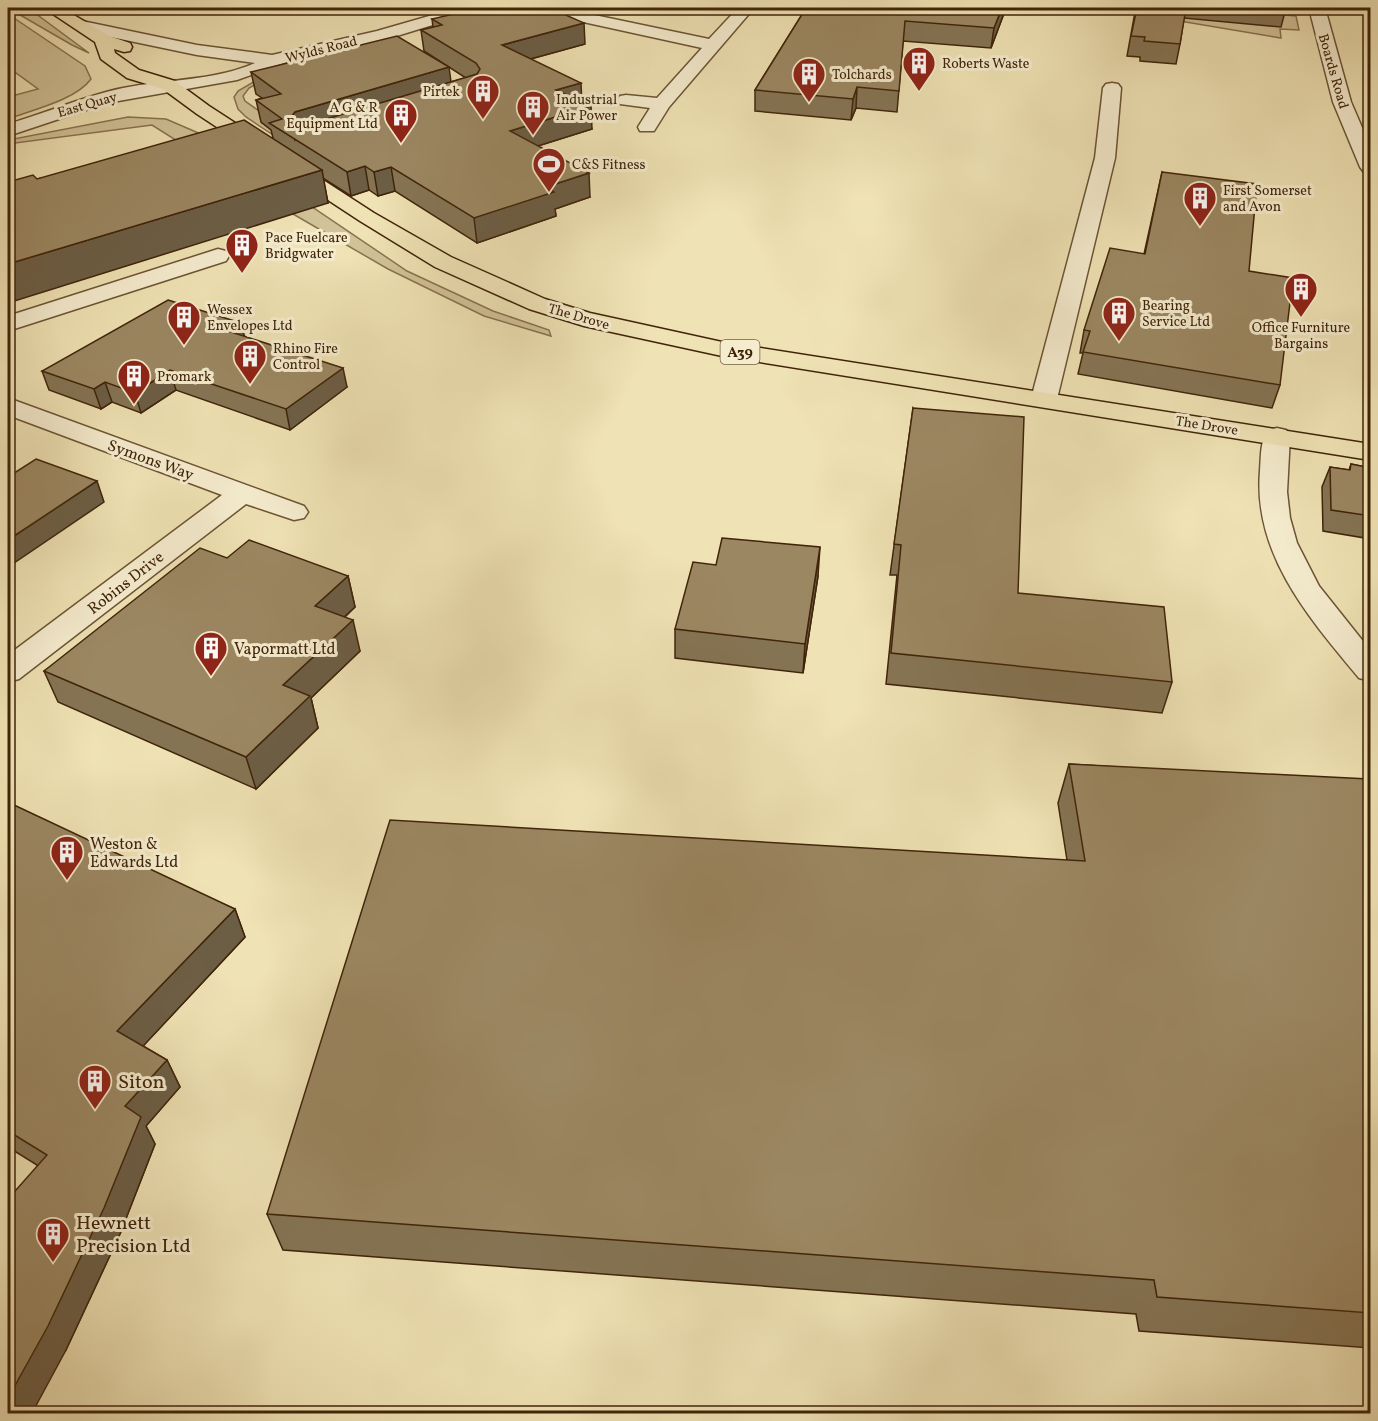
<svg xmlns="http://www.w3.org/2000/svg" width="1378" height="1421" viewBox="0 0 1378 1421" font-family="Vollkorn,serif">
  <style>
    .green { fill: #d1c297; stroke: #887350; stroke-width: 1.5 }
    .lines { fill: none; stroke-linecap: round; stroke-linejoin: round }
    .minor-casing { stroke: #6c5434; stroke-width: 3 }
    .major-casing { stroke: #402409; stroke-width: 3 }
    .minor { fill: #f5ecce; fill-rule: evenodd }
    .major { fill: #efe2b4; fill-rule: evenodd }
    .wall { fill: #857454; stroke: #402409; stroke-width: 1.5 }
    .shaded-wall { fill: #6c5e45; stroke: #402409; stroke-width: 1.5 }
    .building { fill: #9b8762; stroke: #402409; stroke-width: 1.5 }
    .labels { text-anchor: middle; stroke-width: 6; stroke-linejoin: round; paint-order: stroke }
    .far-street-label { font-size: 14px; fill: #402409; stroke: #f5ecce }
    .far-poi-label { font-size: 14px; fill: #402409; stroke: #f5ecce; text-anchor: start }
    .shield { fill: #f5ecce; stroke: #766044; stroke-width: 1.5 }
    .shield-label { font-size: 15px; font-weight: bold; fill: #402409 }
    .street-label { font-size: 16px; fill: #402409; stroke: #f5ecce }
    .poi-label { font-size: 16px; fill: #402409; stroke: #f5ecce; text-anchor: start }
    .near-poi-label { font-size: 20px; fill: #402409; stroke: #f5ecce; text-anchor: start }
  </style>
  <rect width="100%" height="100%" fill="#efe2b4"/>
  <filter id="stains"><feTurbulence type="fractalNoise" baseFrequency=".00333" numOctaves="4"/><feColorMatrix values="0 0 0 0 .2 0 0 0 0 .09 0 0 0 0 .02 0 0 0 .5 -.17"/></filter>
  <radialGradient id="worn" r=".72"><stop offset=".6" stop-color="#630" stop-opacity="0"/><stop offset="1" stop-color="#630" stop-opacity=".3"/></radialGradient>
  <!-- green -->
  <g class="green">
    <path d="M 8,8 L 28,8 L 89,53 L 72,45 Z"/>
    <path d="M 1200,8 L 1296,16 L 1299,30 L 1280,29 L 1281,38 L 1138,14 Z"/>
    <path d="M 8,14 L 85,66 L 91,79 C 76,100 32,110 8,119 L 8,97 L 38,89 L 8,67 Z"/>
    <path d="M 255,81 L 260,82 L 249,88 L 243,96 L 245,101 L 272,120 L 262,123 L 341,180 L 246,117 L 238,109 L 234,97 L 238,91 Z"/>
    <path d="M 128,117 L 166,119 L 210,138 L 407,271 L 493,311 L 549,330 L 551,336 L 484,316 L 388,269 L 293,214 L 152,125 L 8,144 L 8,140 Z"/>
  </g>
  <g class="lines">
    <defs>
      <g id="minor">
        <path d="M 457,8 L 480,8 L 478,11 L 387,39 L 284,63 L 237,80 L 107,103 L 8,136 L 8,124 C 47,113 83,96 123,88 C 167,79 214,81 255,63 L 197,55 L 82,31 L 74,26 L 76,23 L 82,21 L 197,45 L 272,55 L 377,31 Z"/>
        <path d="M 534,8 L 561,8 L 709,39 L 738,8 L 754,8 L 669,107 L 654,131 L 640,131 L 638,127 L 650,108 L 620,104 L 617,100 L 620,96 L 626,95 L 657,98 L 702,48 L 542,13 Z"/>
        <path d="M 1309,8 L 1325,8 L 1351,102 L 1370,146 L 1370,173 L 1363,171 L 1360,167 L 1333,102 Z"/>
        <path d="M 1112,83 L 1118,84 L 1121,88 L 1115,158 L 1057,399 L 1053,404 L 1044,407 L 1035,404 L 1031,399 L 1095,158 L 1103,88 L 1106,84 Z"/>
        <path d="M 218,249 L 226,251 L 229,256 L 226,261 L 8,331 L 8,316 Z"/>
        <path d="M 8,398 L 304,506 L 308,512 L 304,518 L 294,520 L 246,504 L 19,679 L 8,682 L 8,655 L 222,495 L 8,415 Z"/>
        <path d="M 1277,428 L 1286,430 L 1290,436 L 1287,492 L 1290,518 L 1297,543 L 1319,586 L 1370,650 L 1370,681 L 1359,678 C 1309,618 1253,554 1260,471 C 1261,458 1260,441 1268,430 Z"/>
      </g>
      <path id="major" d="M 44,8 L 62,8 L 109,36 L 130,43 L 132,47 L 130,51 L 124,52 L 114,49 L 115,53 L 139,70 L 175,81 L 209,106 L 374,213 L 451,257 L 545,299 L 590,313 L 722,342 L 1370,444 L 1370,460 L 722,356 L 584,326 L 529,309 L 435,267 L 360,221 L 197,114 L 163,89 L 127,78 L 101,59 L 95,42 Z"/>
    </defs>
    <!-- minor casing -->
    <use href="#minor" class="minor-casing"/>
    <!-- major casing -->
    <use href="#major" class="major-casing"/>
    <!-- minor -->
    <use href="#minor" class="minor"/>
    <!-- major -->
    <use href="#major" class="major"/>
  </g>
  <!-- wall -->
  <g class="wall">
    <path d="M 806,8 L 1006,8 L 991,48 L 903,41 L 897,112 L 856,108 L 851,120 L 755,111 L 755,90 Z"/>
    <path d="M 1089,8 L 1286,8 L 1281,27 L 1184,18 L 1180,44 L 1176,64 L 1140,61 L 1140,57 L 1127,56 L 1135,12 Z"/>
    <path d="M 432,19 L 585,44 L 531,59 L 582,102 L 592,129 L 538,146 L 590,197 L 555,209 L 556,216 L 477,243 L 395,191 L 378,196 L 369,190 L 351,196 L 323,178 L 328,203 L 37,179 L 273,138 L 271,130 L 261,122 L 256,100 L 262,98 L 256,94 L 251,72 L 451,82 L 466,78 L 424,51 L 421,30 L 433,27 Z"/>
    <path d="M 1371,56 L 1371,74 L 1367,67 Z"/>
    <path d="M 1162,172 L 1249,271 L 1280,385 L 1272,408 L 1078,374 L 1083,353 L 1080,353 L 1084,330 L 1144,254 Z"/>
    <path d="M 241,323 L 244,336 L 347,387 L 290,430 L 176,390 L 141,413 L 112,402 L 101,409 L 49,390 L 42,371 Z"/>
    <path d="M 913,408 L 1018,593 L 1172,682 L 1162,713 L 886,684 L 897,575 L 890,575 Z"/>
    <path d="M 1351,464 L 1371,468 L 1371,539 L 1323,531 L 1322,487 L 1330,467 L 1349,470 Z"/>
    <path d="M 227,558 L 348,576 L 355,607 L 345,617 L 360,651 L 311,698 L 318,728 L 256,789 L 58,702 L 44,671 Z"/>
    <path d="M 818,576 L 803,673 L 675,658 L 675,629 Z"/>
    <path d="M 1069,764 L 1371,783 L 1371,1348 L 1139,1331 L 1136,1314 L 283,1250 L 267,1214 L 1067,860 L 1058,803 Z"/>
    <path d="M 8,811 L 235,909 L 245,937 L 143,1046 L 167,1060 L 180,1087 L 146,1126 L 155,1144 L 120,1234 L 66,1350 L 37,1165 L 8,1147 Z"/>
  </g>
  <!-- shaded-wall -->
  <g class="shaded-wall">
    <path d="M 1002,8 L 1006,8 L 991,48 L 994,28 Z"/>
    <path d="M 584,23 L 585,44 L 504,66 L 502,45 Z"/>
    <path d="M 449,67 L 452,89 L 299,135 L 295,140 L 291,117 L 295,112 Z"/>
    <path d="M 581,83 L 582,105 L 556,90 Z"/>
    <path d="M 857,87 L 856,108 L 851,120 L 853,99 Z"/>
    <path d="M 591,106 L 592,129 L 512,154 L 510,131 Z"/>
    <path d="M 365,166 L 369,190 L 351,196 L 347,172 Z"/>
    <path d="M 391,167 L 395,191 L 378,196 L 374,172 Z"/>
    <path d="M 322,170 L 328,203 L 8,303 L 8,264 Z"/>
    <path d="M 589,173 L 590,197 L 555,209 L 556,216 L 477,243 L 474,218 L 546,187 Z"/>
    <path d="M 241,323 L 246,343 L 228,331 Z"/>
    <path d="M 343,368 L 347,387 L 290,430 L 286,409 Z"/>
    <path d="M 170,370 L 176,390 L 141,413 L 135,393 Z"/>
    <path d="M 105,382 L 112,402 L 101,409 L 94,389 Z"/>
    <path d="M 97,481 L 104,502 L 8,567 L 8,540 Z"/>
    <path d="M 820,547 L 818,576 L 803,673 L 805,644 Z"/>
    <path d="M 348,576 L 355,607 L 322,637 L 315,606 Z"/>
    <path d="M 353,620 L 360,651 L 311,698 L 318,728 L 256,789 L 246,757 L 283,685 Z"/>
    <path d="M 235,909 L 245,937 L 131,1059 L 117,1031 Z"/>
    <path d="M 167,1060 L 180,1087 L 146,1126 L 155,1144 L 120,1234 L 66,1350 L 32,1413 L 8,1413 L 8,1398 L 125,1106 Z"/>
  </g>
  <!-- building -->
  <g class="building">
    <path d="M 479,8 L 550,8 L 584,23 L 502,45 L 581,83 L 556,90 L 591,106 L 510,131 L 589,173 L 546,187 L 554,192 L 474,218 L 391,167 L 374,172 L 365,166 L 347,172 L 269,123 L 282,119 L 256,100 L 281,94 L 251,72 L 397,36 L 449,67 L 295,112 L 291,117 L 296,124 L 310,124 L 477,74 L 480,69 L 476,63 L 421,30 L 442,25 L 432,19 Z"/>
    <path d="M 806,8 L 1002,8 L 994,28 L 905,21 L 899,91 L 857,87 L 853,99 L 755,90 Z"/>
    <path d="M 1137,8 L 1186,8 L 1180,44 L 1144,41 L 1145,37 L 1131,36 Z"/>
    <path d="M 244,120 L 322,170 L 8,264 L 8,182 L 33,175 L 37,179 Z"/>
    <path d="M 1162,172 L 1257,184 L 1249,271 L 1293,278 L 1280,385 L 1083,352 L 1090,331 L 1084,330 L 1110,248 L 1145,254 Z"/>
    <path d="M 168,300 L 241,323 L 228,331 L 343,368 L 286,409 L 170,370 L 135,393 L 105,382 L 94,389 L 42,371 Z"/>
    <path d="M 913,408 L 1024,417 L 1018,593 L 1164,607 L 1172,682 L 891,653 L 901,545 L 894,544 Z"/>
    <path d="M 36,459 L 97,481 L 8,540 L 8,477 Z"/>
    <path d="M 1351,464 L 1371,468 L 1371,516 L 1331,510 L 1330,467 L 1350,470 Z"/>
    <path d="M 722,538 L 820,547 L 805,644 L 675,629 L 693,562 L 716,565 Z"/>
    <path d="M 249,540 L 348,576 L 315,606 L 353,620 L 283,685 L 310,696 L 246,757 L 44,671 L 200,548 L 227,558 Z"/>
    <path d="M 1069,764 L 1369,779 L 1371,783 L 1371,1313 L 1157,1297 L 1154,1280 L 267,1214 L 390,820 L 1085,861 Z"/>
    <path d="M 14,805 L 235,909 L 117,1031 L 167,1060 L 125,1106 L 141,1117 L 104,1208 L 48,1326 L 8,1398 L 8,1199 L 47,1155 L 8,1131 L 8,811 Z"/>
  </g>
  <!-- icons -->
  <defs>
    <symbol id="building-pin" viewBox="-11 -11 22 30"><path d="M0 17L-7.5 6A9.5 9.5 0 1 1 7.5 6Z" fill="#8f2418" stroke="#f5ecce"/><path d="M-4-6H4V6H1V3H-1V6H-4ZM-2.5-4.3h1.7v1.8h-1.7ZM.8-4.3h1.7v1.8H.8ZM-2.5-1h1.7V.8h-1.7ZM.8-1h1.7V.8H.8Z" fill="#fff"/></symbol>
    <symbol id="stadium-pin" viewBox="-11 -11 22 30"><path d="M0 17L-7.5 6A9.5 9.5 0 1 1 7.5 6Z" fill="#8f2418" stroke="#f5ecce"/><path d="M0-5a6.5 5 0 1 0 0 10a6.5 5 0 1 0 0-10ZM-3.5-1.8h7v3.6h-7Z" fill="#fff"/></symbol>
  </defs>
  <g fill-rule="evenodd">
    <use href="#building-pin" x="900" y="44" width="38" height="52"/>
    <use href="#building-pin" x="790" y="55" width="38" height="52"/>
    <use href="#building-pin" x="464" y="72" width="38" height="52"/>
    <use href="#building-pin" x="514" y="88" width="38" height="52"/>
    <use href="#building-pin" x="382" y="96" width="38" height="52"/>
    <use href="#stadium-pin" x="530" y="145" width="38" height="52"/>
    <use href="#building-pin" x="1181" y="179" width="38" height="52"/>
    <use href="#building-pin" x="223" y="226" width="38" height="52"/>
    <use href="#building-pin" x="1282" y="270" width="38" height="52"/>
    <use href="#building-pin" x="1100" y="294" width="38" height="52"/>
    <use href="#building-pin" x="165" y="298" width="38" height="52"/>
    <use href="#building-pin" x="231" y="337" width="38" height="52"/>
    <use href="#building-pin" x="115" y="357" width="38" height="52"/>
    <use href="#building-pin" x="192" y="629" width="38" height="52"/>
    <use href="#building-pin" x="48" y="833" width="38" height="52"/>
    <use href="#building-pin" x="76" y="1062" width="38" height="52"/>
    <use href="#building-pin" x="34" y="1215" width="38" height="52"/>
  </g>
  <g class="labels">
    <!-- far-street labels -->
    <g class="far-street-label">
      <text transform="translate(321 49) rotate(-14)" y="5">Wylds Road</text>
      <text transform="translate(1334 71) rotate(74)" y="5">Boards Road</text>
      <text transform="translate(87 104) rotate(-16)" y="5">East Quay</text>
      <text transform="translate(579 316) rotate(16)" y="5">The Drove</text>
      <text transform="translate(1207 425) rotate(9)" y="5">The Drove</text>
    </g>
    <!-- far-poi labels -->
    <g class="far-poi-label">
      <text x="942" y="68">Roberts Waste</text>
      <text x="832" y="79">Tolchards</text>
      <text x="460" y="96" text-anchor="end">Pirtek</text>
      <text x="556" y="104">Industrial<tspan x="556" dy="16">Air Power</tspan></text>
      <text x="378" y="112" text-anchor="end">A G &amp; R<tspan x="378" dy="16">Equipment Ltd</tspan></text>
      <text x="572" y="169">C&amp;S Fitness</text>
      <text x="1223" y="195">First Somerset<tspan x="1223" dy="16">and Avon</tspan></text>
      <text x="265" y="242">Pace Fuelcare<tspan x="265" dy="16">Bridgwater</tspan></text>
      <text x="1142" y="310">Bearing<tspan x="1142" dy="16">Service Ltd</tspan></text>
      <text x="207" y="314">Wessex<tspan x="207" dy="16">Envelopes Ltd</tspan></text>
      <text x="1301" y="332" text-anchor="middle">Office Furniture<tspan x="1301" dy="16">Bargains</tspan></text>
      <text x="273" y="353">Rhino Fire<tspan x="273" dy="16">Control</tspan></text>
      <text x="157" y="381">Promark</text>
    </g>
    <!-- shield labels -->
    <rect class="shield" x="720.5" y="340" width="39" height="24" rx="4.5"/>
    <g class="shield-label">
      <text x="740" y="357">A39</text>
    </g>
    <!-- street labels -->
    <g class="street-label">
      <text transform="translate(151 459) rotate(20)" y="6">Symons Way</text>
      <text transform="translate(125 582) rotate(-38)" y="6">Robins Drive</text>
    </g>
    <!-- poi labels -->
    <g class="poi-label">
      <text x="234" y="654">Vapormatt Ltd</text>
      <text x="90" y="849">Weston &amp;<tspan x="90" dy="18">Edwards Ltd</tspan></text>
    </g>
    <!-- near-poi labels -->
    <g class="near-poi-label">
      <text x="118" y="1088">Siton</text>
      <text x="76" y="1229">Hewnett<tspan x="76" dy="23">Precision Ltd</tspan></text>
    </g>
  </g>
  <!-- margin -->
  <rect width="1378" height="1421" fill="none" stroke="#efe2b4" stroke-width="30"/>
  <rect x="9" y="9" width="1360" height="1403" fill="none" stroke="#402409" stroke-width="3"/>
  <rect x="15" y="15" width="1348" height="1391" fill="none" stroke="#402409" stroke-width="1.5"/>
  <rect width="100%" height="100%" filter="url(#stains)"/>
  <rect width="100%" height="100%" fill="url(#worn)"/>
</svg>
